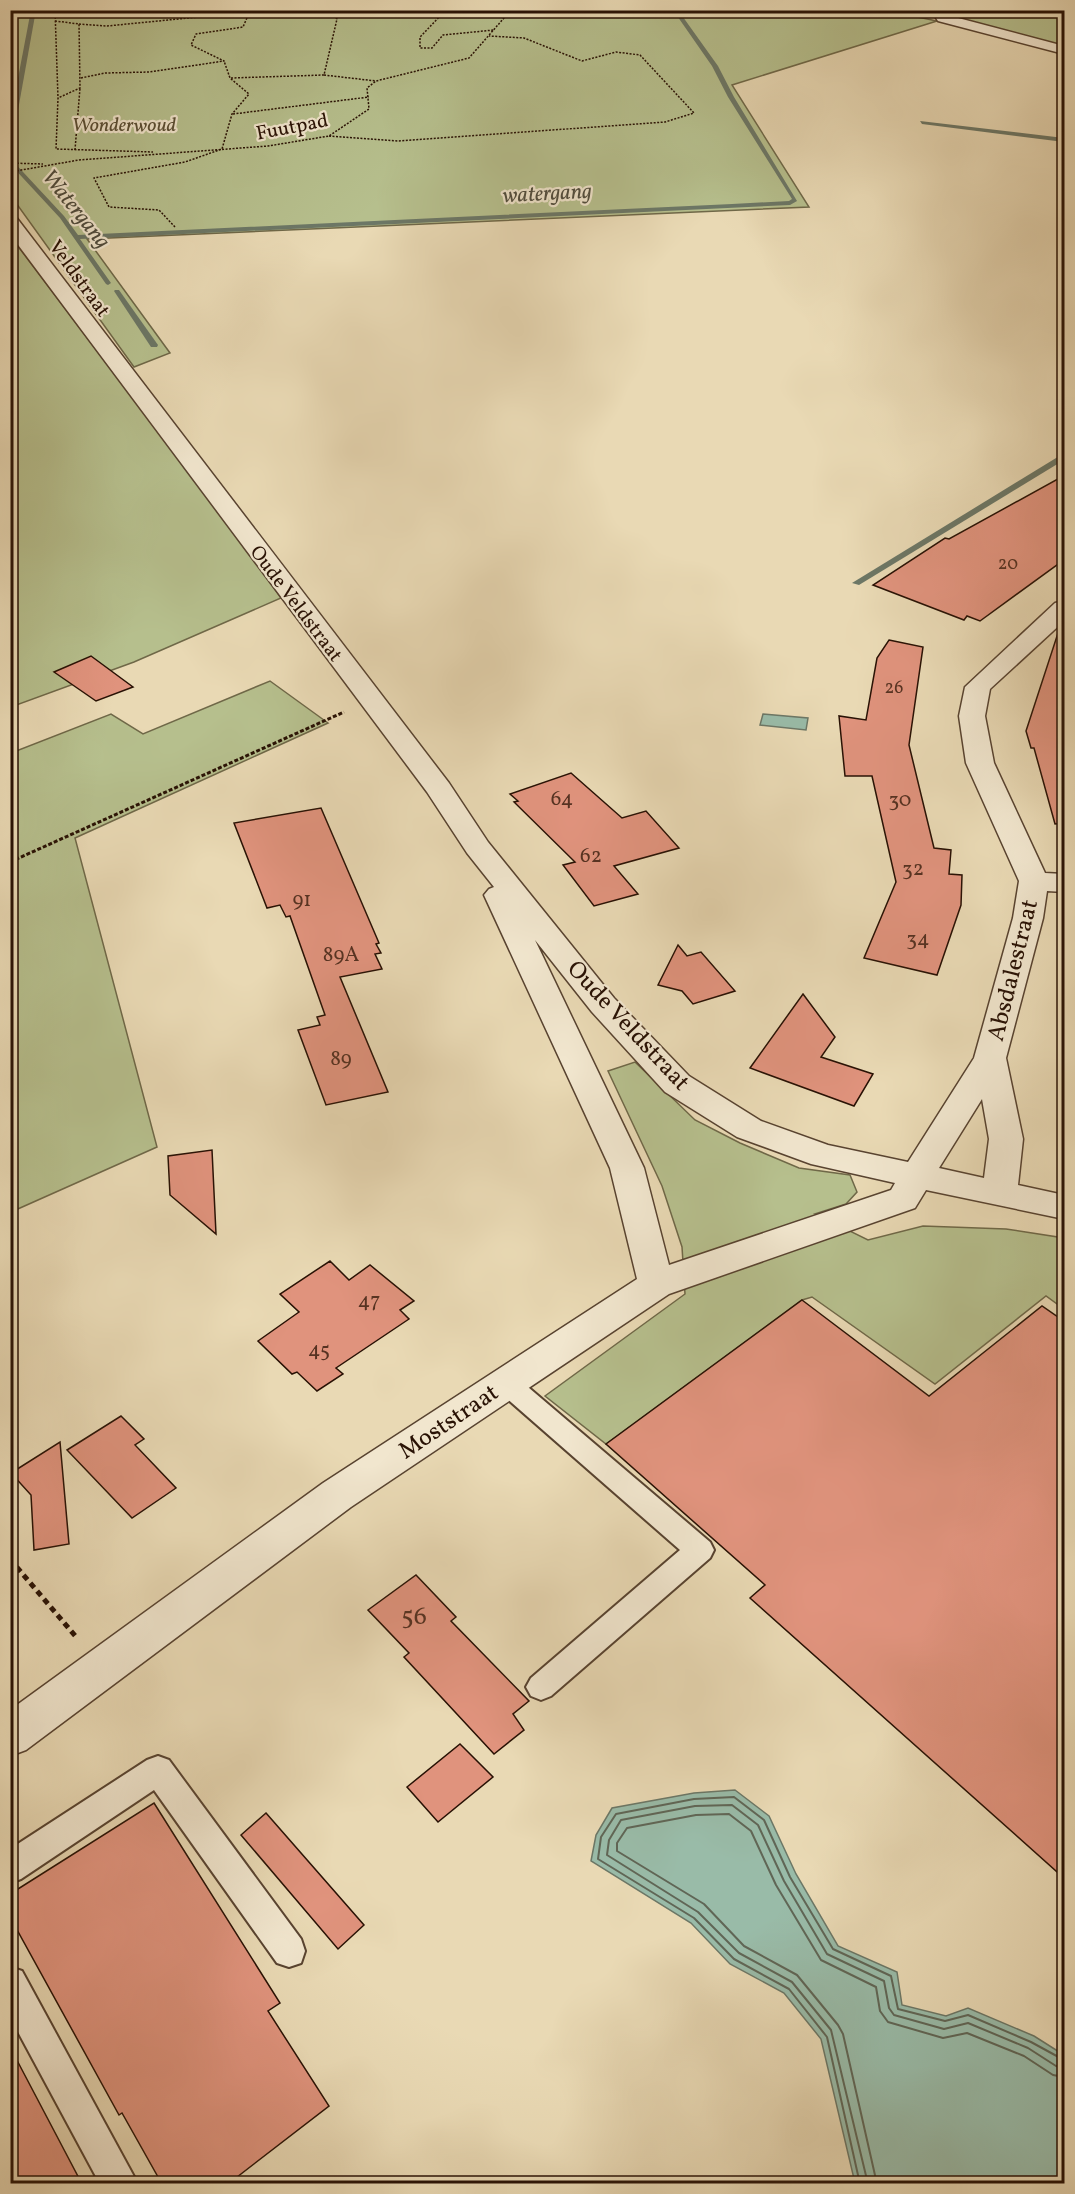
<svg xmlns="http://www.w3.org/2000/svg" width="1075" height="2194" viewBox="0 0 1075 2194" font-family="Vollkorn,serif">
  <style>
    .green { fill: #b6bf8d; stroke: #6f6848; stroke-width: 1.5 }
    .water { fill: #99bba8; stroke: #6c7766; stroke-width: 1.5 }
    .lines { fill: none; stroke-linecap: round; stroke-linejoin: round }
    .shore { stroke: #606656; stroke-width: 2 }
    .stream { fill: #6c7766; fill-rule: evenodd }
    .building { fill: #e0937d; stroke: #281104; stroke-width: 1.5 }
    .service-casing { stroke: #584330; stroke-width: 4 }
    .minor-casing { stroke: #584330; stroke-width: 3 }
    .path-far2 { stroke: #281104; stroke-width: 1.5; stroke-dasharray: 2 1.5; stroke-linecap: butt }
    .path-far1 { stroke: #281104; stroke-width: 3; stroke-dasharray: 4 2; stroke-linecap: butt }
    .path { stroke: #281104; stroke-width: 5; stroke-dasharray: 6 4.5; stroke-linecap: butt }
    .service { fill: #f1e6ce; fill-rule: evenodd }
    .minor { fill: #f1e6ce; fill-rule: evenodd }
    .labels { text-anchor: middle; stroke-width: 4.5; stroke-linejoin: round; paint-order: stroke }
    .far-number-label { font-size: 18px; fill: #563222 }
    .far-park-label { font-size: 20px; font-style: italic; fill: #5a4e34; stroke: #f1e6ce }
    .far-street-label { font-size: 20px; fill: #281104; stroke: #f1e6ce }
    .number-label { font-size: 21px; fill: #563222 }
    .far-water-label { font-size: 22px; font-style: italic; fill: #504c3d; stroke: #f1e6ce }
    .street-label { font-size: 24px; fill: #281104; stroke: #f1e6ce }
    .near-number-label { font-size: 26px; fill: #563222 }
  </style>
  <rect width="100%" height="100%" fill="#e9d9b4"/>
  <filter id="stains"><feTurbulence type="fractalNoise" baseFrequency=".00333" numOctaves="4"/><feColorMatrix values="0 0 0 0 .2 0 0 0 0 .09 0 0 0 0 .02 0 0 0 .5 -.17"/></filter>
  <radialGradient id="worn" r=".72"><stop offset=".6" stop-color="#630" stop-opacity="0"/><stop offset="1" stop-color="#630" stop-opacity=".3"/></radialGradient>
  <!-- green -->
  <g class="green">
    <path d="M 888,11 L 937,21 L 732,85 L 809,207 L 87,239 L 170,353 L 134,367 L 11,196 L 11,11 Z"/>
    <path d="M 914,11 L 1064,11 L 1064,47 Z"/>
    <path d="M 11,237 L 253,557 L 281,598 L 134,662 L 11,707 L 11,610 L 16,608 L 10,604 Z"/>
    <path d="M 270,681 L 328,723 L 75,838 L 157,1147 L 11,1212 L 11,753 L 111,714 L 143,734 Z"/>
    <path d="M 635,1062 L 695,1120 L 740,1143 L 799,1168 L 850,1175 L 857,1192 L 846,1204 L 815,1214 L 868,1240 L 923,1226 L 1006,1229 L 1064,1238 L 1064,1309 L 1046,1296 L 935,1384 L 812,1297 L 802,1300 L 606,1444 L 545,1396 L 685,1294 L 682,1247 L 662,1186 L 608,1071 Z"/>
  </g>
  <!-- water -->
  <g class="water">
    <path d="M 763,714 L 808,718 L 806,730 L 760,725 Z"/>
    <path d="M 735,1790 L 769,1816 L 796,1874 L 838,1946 L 897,1972 L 902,2005 L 946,2016 L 968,2008 L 1034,2036 L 1064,2055 L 1064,2183 L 855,2183 L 821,2039 L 784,1993 L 730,1964 L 691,1923 L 591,1861 L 596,1835 L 612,1808 L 694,1793 Z"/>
  </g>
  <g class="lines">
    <!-- shore -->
    <g class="shore">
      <path d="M 860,2184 L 827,2037 L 789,1989 L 734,1959 L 694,1918 L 598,1859 L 601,1837 L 616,1814 L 694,1799 L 734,1797 L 764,1820 L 790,1877 L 833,1949 L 891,1976 L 898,2009 L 945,2021 L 968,2015 L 1031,2042 L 1064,2060"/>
      <path d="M 868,2184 L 831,2030 L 792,1982 L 739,1953 L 698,1912 L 607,1855 L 609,1840 L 621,1820 L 695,1806 L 732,1805 L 758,1825 L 784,1881 L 827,1954 L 884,1981 L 889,2008 L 894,2015 L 944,2029 L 968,2023 L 1028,2048 L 1056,2066 L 1064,2068"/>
      <path d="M 877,2184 L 843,2034 L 838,2025 L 797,1975 L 744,1946 L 704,1904 L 617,1851 L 617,1843 L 627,1828 L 696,1815 L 729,1814 L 751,1831 L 776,1885 L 821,1960 L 876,1987 L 880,2011 L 888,2022 L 943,2038 L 967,2033 L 1024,2056 L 1053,2075 L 1064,2077"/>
    </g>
    <!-- stream -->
    <g class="stream">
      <path d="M 31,10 L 36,10 L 13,138 L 10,140 L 10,120 Z"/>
      <path d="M 673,10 L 678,10 L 718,66 L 734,97 L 797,201 L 790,205 L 80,239 L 111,283 L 108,285 L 106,284 L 60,218 L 10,164 L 10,158 L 64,216 L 78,235 L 732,204 L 789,201 L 792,199 L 728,97 L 712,66 Z"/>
      <path d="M 920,121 L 1064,138 L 1064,142 L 922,124 Z"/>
      <path d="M 115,290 L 119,290 L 158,345 L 157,347 L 151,347 L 114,291 Z"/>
      <path d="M 1061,455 L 1064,455 L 1064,460 L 859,585 L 852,583 Z"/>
    </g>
  </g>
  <!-- building -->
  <g class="building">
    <path d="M 1065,475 L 1065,559 L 980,621 L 967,616 L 964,620 L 873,585 L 945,538 L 949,539 Z"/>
    <path d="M 1058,633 L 1065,634 L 1065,823 L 1055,824 L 1034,748 L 1031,748 L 1026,731 Z"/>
    <path d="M 889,640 L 923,647 L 909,745 L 934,848 L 951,850 L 949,874 L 962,875 L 961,905 L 937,975 L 864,958 L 896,882 L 872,776 L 845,776 L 839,716 L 866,720 L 877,658 Z"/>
    <path d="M 91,656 L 133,687 L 96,701 L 54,672 Z"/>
    <path d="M 571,773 L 622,818 L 646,811 L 679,848 L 614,866 L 638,894 L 594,906 L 563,865 L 575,862 L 514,802 L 518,801 L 510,794 Z"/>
    <path d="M 321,808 L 379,943 L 376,944 L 381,953 L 375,954 L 382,969 L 340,977 L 388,1092 L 326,1105 L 298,1030 L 320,1025 L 317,1017 L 325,1015 L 290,916 L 286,917 L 280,905 L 267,908 L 234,823 Z"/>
    <path d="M 678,945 L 687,956 L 701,952 L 735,991 L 693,1004 L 682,991 L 658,985 Z"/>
    <path d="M 803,994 L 835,1037 L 821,1057 L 873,1074 L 854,1106 L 750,1068 Z"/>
    <path d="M 212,1150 L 216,1234 L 170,1195 L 168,1156 Z"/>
    <path d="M 330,1261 L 349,1280 L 370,1265 L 414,1301 L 400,1310 L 409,1319 L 336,1368 L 343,1374 L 317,1391 L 297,1372 L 292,1374 L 258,1341 L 299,1312 L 280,1294 Z"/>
    <path d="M 802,1300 L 929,1396 L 1042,1306 L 1065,1322 L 1065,1879 L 750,1598 L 765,1585 L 606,1444 Z"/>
    <path d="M 121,1416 L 144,1439 L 135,1445 L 176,1488 L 132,1518 L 67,1450 Z"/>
    <path d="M 60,1442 L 69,1544 L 34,1550 L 31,1495 L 11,1473 Z"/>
    <path d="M 416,1575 L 456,1617 L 451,1621 L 529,1701 L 513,1714 L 524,1730 L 494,1754 L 404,1657 L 409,1653 L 368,1610 Z"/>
    <path d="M 460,1744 L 493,1777 L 438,1822 L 407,1787 Z"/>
    <path d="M 154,1803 L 280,2003 L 268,2011 L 329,2106 L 228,2184 L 162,2184 L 122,2113 L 119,2115 L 10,1917 L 10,1894 Z"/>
    <path d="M 266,1813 L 364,1925 L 338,1949 L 241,1835 Z"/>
    <path d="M 10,2047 L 82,2184 L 10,2184 Z"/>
  </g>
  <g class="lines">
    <defs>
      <g id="service">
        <path d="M 506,1373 L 515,1376 L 710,1542 L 714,1550 L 710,1558 L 551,1696 L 541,1700 L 531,1696 L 526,1687 L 531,1678 L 680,1550 L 497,1390 L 493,1383 L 497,1376 Z"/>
        <path d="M 158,1756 L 169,1760 L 301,1939 L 305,1951 L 301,1963 L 289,1967 L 277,1963 L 154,1790 L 21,1879 L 10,1883 L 10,1849 L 147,1760 Z"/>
        <path d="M 10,1967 L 22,1971 L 138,2184 L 100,2184 L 10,2017 Z"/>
      </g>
      <g id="minor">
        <path d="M 943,14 L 1064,46 L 1064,54 L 938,21 L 936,18 Z"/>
        <path d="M 10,216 L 16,217 L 449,783 L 488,842 L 614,998 L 689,1076 L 761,1121 L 828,1145 L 908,1162 L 974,1058 L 1013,918 L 1019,881 L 966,763 L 959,716 L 965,687 L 1055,603 L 1064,601 L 1064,621 L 990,689 L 985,716 L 994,763 L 1045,873 L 1064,874 L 1064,892 L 1047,891 L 1043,918 L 1006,1058 L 1023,1139 L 1018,1185 L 1064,1195 L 1064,1219 L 926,1190 L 915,1208 L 669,1294 L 351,1507 L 26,1750 L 10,1756 L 10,1710 L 323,1483 L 637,1279 L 610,1168 L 484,895 L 489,889 L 494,887 L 467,853 L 427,792 L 10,234 ZM 535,940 L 592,1012 L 665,1092 L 737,1137 L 811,1164 L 895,1183 L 891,1190 L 669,1265 L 644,1168 ZM 982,1099 L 989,1139 L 984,1178 L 939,1168 Z"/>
      </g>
    </defs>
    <!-- service casing -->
    <use href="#service" class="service-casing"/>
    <!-- minor casing -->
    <use href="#minor" class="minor-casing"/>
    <!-- path-far2 -->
    <g class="path-far2">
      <path d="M 55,10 L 58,98 L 56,149 L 153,152"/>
      <path d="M 446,10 L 420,37 L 420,48 L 432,48 L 443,35 L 494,30"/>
      <path d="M 491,10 L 504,18"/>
      <path d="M 901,10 L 916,13"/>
      <path d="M 55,21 L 79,24 L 80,88 L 58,98"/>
      <path d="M 79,24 L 107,26 L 250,12"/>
      <path d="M 324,75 L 376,81"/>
      <path d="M 81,78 L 105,73 L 149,72 L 224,61 L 191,45 L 196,34 L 243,27 L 250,11 L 256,10"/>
      <path d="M 231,78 L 324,75 L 337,19 L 330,10"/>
      <path d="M 233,114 L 369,97"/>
      <path d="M 329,136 L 398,141 L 665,122 L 694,113 L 640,55 L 616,52 L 582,61 L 524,38 L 489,36"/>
      <path d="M 75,150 L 80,88"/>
      <path d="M 10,163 L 43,164"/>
      <path d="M 10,172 L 79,160 L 268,146 L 329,136 L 369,109 L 367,88 L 376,81 L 469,58 L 504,18 L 520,10"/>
      <path d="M 175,227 L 159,210 L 109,207 L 94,178 L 185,162 L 222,149 L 232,114 L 249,94 L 230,78 L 224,61"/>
    </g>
    <!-- path-far1 -->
    <path class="path-far1" d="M 10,862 L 344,712"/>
    <!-- path -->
    <path class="path" d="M 10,1559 L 77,1638"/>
    <!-- service -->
    <use href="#service" class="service"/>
    <!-- minor -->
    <use href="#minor" class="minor"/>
  </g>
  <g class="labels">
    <!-- far-number labels -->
    <g class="far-number-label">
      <text x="1008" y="569">20</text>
      <text x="894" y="693">26</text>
    </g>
    <!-- far-park labels -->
    <g class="far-park-label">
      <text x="124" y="131">Wonderwoud</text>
    </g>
    <!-- far-street labels -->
    <g class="far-street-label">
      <text transform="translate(292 126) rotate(-11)" y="7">Fuutpad</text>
      <text transform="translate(80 278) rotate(54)" y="7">Veldstraat</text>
      <text transform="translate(297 603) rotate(53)" y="7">Oude Veldstraat</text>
    </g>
    <!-- number labels -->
    <g class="number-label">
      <text x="562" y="805">64</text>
      <text x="900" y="806">30</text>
      <text x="591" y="862">62</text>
      <text x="913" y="875">32</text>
      <text x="302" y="906">91</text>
      <text x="918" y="945">34</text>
      <text x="341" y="961">89A</text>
      <text x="341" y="1065">89</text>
      <text x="369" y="1307">47</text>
      <text x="319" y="1356">45</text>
    </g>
    <!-- far-water labels -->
    <g class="far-water-label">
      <text transform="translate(547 192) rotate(-3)" y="8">watergang</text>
      <text transform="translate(77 208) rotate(51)" y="8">Watergang</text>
    </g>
    <!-- street labels -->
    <g class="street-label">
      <text transform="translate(1012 970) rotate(-76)" y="8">Absdalestraat</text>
      <text transform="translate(629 1025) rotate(47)" y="8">Oude Veldstraat</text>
      <text transform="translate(448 1421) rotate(-34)" y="8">Moststraat</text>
    </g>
    <!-- near-number labels -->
    <g class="near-number-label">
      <text x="414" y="1624">56</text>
    </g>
  </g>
  <!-- margin -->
  <rect width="1075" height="2194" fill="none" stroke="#e9d9b4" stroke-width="36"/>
  <rect x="12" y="12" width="1051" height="2170" fill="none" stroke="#281104" stroke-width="3"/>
  <rect x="18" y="18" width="1039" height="2158" fill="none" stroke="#281104" stroke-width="1.5"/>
  <rect width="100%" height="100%" filter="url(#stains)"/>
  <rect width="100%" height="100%" fill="url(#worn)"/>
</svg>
